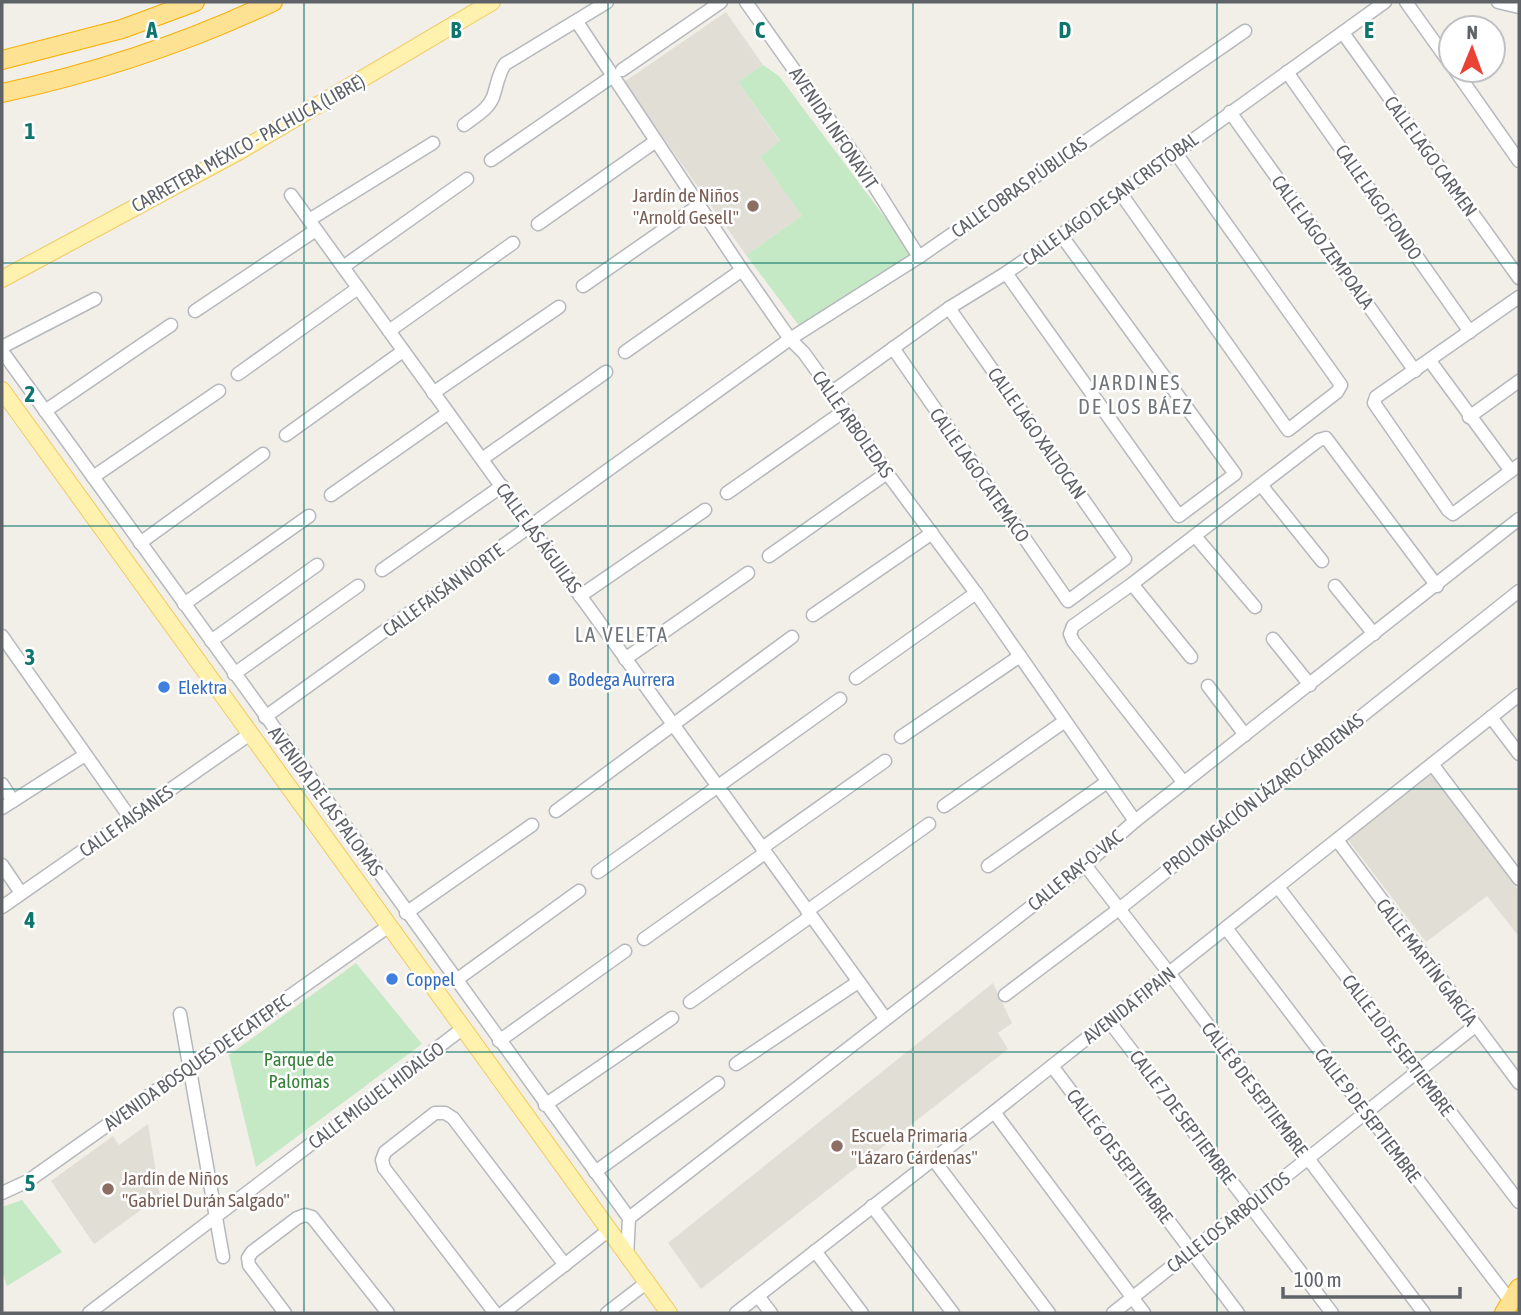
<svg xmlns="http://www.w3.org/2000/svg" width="1521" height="1315" viewBox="0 0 1521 1315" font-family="'Asap Condensed',sans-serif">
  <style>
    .education { fill: #e1ded6 }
    .green { fill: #c5e8c5 }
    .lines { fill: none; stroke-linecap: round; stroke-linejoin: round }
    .minor-casing { stroke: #b5b8bc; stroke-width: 15 }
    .major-casing { stroke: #f2c960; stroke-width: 18 }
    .highway-casing { stroke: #f9ab00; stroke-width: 20 }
    .minor { stroke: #fff; stroke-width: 12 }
    .major { stroke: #fff2af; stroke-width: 16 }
    .highway { stroke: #fde293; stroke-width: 18 }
    .grid { fill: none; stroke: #0f766e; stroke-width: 2; stroke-opacity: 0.55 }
    .education-dot { fill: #8d6e63; stroke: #fff; stroke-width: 2.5 }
    .shop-dot { fill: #3f7fe0; stroke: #fff; stroke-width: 2.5 }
    .labels { text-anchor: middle; stroke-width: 5; stroke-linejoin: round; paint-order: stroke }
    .street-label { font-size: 19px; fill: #5f6368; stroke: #fff }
    .education-label { font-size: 19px; fill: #785e54; stroke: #fff; text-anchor: start }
    .shop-label { font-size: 19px; fill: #366cbe; stroke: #fff; text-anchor: start }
    .park-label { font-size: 19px; fill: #348238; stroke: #fff }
    .neighbourhood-label { font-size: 21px; letter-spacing: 2px; fill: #70757a; stroke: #fff }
    .grid-label { font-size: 23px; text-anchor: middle; font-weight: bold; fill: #0f766e; stroke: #fff; stroke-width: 5; stroke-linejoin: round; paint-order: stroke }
  </style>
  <rect width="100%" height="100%" fill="#f1efe8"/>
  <!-- education -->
  <g class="education">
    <path d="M 726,12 L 763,65 L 738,82 L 780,142 L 760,157 L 802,216 L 746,255 L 624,82 Z"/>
    <path d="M 1429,772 L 1519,891 L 1519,932 L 1517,934 L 1487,896 L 1426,942 L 1345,836 Z"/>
    <path d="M 993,983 L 1012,1023 L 998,1033 L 1008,1049 L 701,1289 L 668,1243 Z"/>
    <path d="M 148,1124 L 160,1196 L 94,1244 L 51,1181 L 113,1136 L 119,1145 Z"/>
  </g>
  <!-- green -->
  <g class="green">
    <path d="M 763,65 L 779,76 L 913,255 L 803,331 L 746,255 L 802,216 L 760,157 L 780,141 L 738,82 Z"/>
    <path d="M 356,963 L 422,1044 L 256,1167 L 229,1055 Z"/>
    <path d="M 22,1200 L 62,1252 L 7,1286 L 2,1270 L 2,1207 Z"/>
  </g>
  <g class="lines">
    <defs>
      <g id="minor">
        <path d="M 746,2 L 858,160 L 919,257"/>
        <path d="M 1406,2 L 1451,65"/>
        <path d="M 1498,2 L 1519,7"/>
        <path d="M 577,22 L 742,270 L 790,339 L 804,353 L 832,392 L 887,473 L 976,593 L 1135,821"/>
        <path d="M 1343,33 L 1519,278"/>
        <path d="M 622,70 L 721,2"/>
        <path d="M 1455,70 L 1519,161"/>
        <path d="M 1287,72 L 1470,332"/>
        <path d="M 1230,112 L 1415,371"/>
        <path d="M 464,125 C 474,117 488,110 493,97 C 497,86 498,74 505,64 L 607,2"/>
        <path d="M 491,160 L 613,76"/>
        <path d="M 1119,191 L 1288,430 L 1337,392 L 1341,385 L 1175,152"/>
        <path d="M 291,195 L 885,1018"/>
        <path d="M 309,220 L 433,143"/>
        <path d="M 538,224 L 656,141"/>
        <path d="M 343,267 L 467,179"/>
        <path d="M 1006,273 L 1179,516 L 1235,474 L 1061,235"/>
        <path d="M 583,286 L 698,206"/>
        <path d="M 1519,297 L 1376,397 L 1374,403 L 1448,510 L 1453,514 L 1519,465"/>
        <path d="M 195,311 L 316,230"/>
        <path d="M 389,331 L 513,243"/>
        <path d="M 2,347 L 95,299"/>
        <path d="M 893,348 L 1068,601 L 1125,559 L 949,308"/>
        <path d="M 2,351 L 629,1218 L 627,1257"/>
        <path d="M 625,352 L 742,270"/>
        <path d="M 1430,361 L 1511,471"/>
        <path d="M 238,374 L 358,288"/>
        <path d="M 832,392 L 949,308 L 1006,273 L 1061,235 L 1385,2"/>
        <path d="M 433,393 L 559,307"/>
        <path d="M 45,411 L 171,325"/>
        <path d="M 1469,417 L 1519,381"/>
        <path d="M 286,435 L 403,351"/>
        <path d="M 482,459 L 606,372"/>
        <path d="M 93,477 L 219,391"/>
        <path d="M 1261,485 L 1322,561"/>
        <path d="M 727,493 L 844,411"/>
        <path d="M 331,495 L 448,413"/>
        <path d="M 1195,536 L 1255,607"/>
        <path d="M 140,543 L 263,454"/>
        <path d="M 769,556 L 887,473"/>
        <path d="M 382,570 L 502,486"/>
        <path d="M 1132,584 L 1191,657"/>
        <path d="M 1335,586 L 1374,634"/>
        <path d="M 580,596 L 705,510"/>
        <path d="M 184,604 L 309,516"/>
        <path d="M 813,615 L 932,533"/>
        <path d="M 2,636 L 131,819"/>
        <path d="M 1273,639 L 1310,685"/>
        <path d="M 211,641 L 317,565"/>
        <path d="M 625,659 L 748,573"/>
        <path d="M 234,674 L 358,586"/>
        <path d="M 856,678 L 976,593"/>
        <path d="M 1208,686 L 1245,735"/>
        <path d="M 265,717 L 790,339 L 919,257 L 1245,31"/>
        <path d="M 1491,717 L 1519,754"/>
        <path d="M 901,737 L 1020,656"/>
        <path d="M 1432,764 L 1519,879"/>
        <path d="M 1184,783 L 1073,641 L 1070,634 L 1073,626 L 1132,584 L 1319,440 L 1326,438 L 1437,586"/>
        <path d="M 2,784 L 13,801"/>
        <path d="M 944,806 L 1065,721"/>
        <path d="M 2,808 L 85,755"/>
        <path d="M 556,811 L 792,637"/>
        <path d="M 1337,840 L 1519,1083"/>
        <path d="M 762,848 L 885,761"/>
        <path d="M 2,865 L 21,893"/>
        <path d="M 1085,865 L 1169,973 L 1424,1313"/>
        <path d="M 988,866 L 1107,782"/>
        <path d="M 598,872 L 840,699"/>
        <path d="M 1278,887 L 1519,1202"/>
        <path d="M 2,907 L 250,734"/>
        <path d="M 807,911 L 929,824"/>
        <path d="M 406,913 L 532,825"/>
        <path d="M 1226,928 L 1511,1302"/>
        <path d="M 644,939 L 765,853"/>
        <path d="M 455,981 L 579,891"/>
        <path d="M 1005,995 L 1119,909 L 1519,591"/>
        <path d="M 690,1002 L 811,916"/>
        <path d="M 180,1014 L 223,1257"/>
        <path d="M 1109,1021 L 1332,1313"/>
        <path d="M 499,1041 L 625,951"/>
        <path d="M 736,1064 L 858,982"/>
        <path d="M 1052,1066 L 1238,1313"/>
        <path d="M 545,1105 L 672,1018"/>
        <path d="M 994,1112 L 1144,1313"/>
        <path d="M 933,1159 L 1049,1313"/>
        <path d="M 595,1172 L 718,1083"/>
        <path d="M 2,1193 L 28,1181 L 389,926"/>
        <path d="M 872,1206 L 953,1313"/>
        <path d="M 629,1218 L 1085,865 L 1135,821 L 1519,519"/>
        <path d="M 815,1251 L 862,1313"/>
        <path d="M 758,1296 L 771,1313"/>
        <path d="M 89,1313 L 462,1029"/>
        <path d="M 285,1313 L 249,1265 L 248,1258 L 252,1252 L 297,1218 L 305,1215 L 312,1217 L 388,1313"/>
        <path d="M 495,1313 L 384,1168 L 382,1160 L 385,1152 L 435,1113 L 445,1113 L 453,1118 L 565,1265"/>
        <path d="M 503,1313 L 609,1230"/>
        <path d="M 607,1313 L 646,1283"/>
        <path d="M 736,1313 L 994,1112 L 1519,695"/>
        <path d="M 1113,1313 L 1475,1026"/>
      </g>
      <g id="major">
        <path d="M 2,279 L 240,151 L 492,2"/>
        <path d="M 2,390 L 669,1313"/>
      </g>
      <g id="highway">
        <path d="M 2,60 L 122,29 L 195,2"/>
        <path d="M 2,93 C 95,73 186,43 273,2"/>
        <path d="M 1504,1313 L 1519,1288"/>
      </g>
    </defs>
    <!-- minor casing -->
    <use href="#minor" class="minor-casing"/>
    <!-- major casing -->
    <use href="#major" class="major-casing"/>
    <!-- highway casing -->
    <use href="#highway" class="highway-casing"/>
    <!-- minor -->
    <use href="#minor" class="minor"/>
    <!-- major -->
    <use href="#major" class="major"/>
    <!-- highway -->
    <use href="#highway" class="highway"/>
  </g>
  <!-- grid -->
  <path class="grid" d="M 304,2 L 304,1313M 608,2 L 608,1313M 913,2 L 913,1313M 1217,2 L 1217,1313M 2,263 L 1519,263M 2,526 L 1519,526M 2,789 L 1519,789M 2,1052 L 1519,1052"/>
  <!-- markers -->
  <g class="education-dot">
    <circle cx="753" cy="206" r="7"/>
    <circle cx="837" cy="1146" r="7"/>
    <circle cx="108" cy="1189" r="7"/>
  </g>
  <g class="shop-dot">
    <circle cx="554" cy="679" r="7"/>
    <circle cx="164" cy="687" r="7"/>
    <circle cx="392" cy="979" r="7"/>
  </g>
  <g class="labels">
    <!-- street labels -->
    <g class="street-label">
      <text transform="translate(834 128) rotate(56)" y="7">AVENIDA INFONAVIT</text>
      <text transform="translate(248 143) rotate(-29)" y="7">CARRETERA MÉXICO - PACHUCA (LIBRE)</text>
      <text transform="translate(1431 156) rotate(54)" y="7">CALLE LAGO CARMEN</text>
      <text transform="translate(1019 187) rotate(-35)" y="7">CALLE OBRAS PÚBLICAS</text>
      <text transform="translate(1110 199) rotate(-36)" y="7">CALLE LAGO DE SAN CRISTÓBAL</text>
      <text transform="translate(1379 202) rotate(55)" y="7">CALLE LAGO FONDO</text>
      <text transform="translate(1323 242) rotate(54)" y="7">CALLE LAGO ZEMPOALA</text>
      <text transform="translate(853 424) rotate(55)" y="7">CALLE ARBOLEDAS</text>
      <text transform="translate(1037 433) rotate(55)" y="7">CALLE LAGO XALTOCAN</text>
      <text transform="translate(980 475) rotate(55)" y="7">CALLE LAGO CATEMACO</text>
      <text transform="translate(539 538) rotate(54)" y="7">CALLE LAS ÁGUILAS</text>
      <text transform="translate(443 590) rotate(-36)" y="7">CALLE FAISÁN NORTE</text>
      <text transform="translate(1263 794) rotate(-38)" y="7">PROLONGACIÓN LÁZARO CÁRDENAS</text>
      <text transform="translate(326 801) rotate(54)" y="7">AVENIDA DE LAS PALOMAS</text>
      <text transform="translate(126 821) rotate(-35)" y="7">CALLE FAISANES</text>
      <text transform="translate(1075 870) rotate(-39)" y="7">CALLE RAY-O-VAC</text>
      <text transform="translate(1427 962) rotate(53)" y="7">CALLE MARTÍN GARCÍA</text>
      <text transform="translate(1129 1005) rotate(-38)" y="7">AVENIDA FIPAIN</text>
      <text transform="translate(1398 1045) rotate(53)" y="7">CALLE 10 DE SEPTIEMBRE</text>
      <text transform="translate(197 1062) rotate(-35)" y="7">AVENIDA BOSQUES DE ECATEPEC</text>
      <text transform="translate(1255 1089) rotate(53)" y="7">CALLE 8 DE SEPTIEMBRE</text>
      <text transform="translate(376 1095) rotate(-37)" y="7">CALLE MIGUEL HIDALGO</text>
      <text transform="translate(1368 1115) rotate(53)" y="7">CALLE 9 DE SEPTIEMBRE</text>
      <text transform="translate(1183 1117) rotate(53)" y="7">CALLE 7 DE SEPTIEMBRE</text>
      <text transform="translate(1120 1156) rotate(53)" y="7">CALLE 6 DE SEPTIEMBRE</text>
      <text transform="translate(1228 1222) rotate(-38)" y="7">CALLE LOS ARBOLITOS</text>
    </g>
    <!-- education labels -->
    <g class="education-label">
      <text x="739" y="202" text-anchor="end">Jardín de Niños<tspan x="739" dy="22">"Arnold Gesell"</tspan></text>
      <text x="851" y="1142">Escuela Primaria<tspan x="851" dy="22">"Lázaro Cárdenas"</tspan></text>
      <text x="122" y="1185">Jardín de Niños<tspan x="122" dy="22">"Gabriel Durán Salgado"</tspan></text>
    </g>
    <!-- shop labels -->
    <g class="shop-label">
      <text x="568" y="686">Bodega Aurrera</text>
      <text x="178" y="694">Elektra</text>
      <text x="406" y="986">Coppel</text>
    </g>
    <!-- park labels -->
    <g class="park-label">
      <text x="299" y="1066">Parque de<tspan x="299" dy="22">Palomas</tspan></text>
    </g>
    <!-- neighbourhood labels -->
    <g class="neighbourhood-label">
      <text x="1136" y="390">JARDINES<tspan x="1136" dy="24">DE LOS BÁEZ</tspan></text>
      <text x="622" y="642">LA VELETA</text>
    </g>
  </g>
  <g class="grid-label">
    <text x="152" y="38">A</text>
    <text x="456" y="38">B</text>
    <text x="760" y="38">C</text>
    <text x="1065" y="38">D</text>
    <text x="1369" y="38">E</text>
    <text x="30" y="139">1</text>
    <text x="30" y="402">2</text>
    <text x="30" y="665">3</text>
    <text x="30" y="928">4</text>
    <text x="30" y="1191">5</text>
  </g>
  <!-- border -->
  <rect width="1521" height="1315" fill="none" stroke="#5f6368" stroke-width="7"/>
  <!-- north arrow -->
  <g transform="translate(1472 49) rotate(1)"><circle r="33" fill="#ffffff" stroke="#bfc1c3" stroke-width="2"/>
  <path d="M0-5L12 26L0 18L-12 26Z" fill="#ea4335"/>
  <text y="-10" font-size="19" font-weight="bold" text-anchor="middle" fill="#5f6368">N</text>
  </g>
  <!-- scale -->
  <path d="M1283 1287v10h177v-10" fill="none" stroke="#5f6368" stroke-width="3.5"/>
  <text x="1294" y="1287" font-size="21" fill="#5f6368" stroke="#ffffff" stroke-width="5" paint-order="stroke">100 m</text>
</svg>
